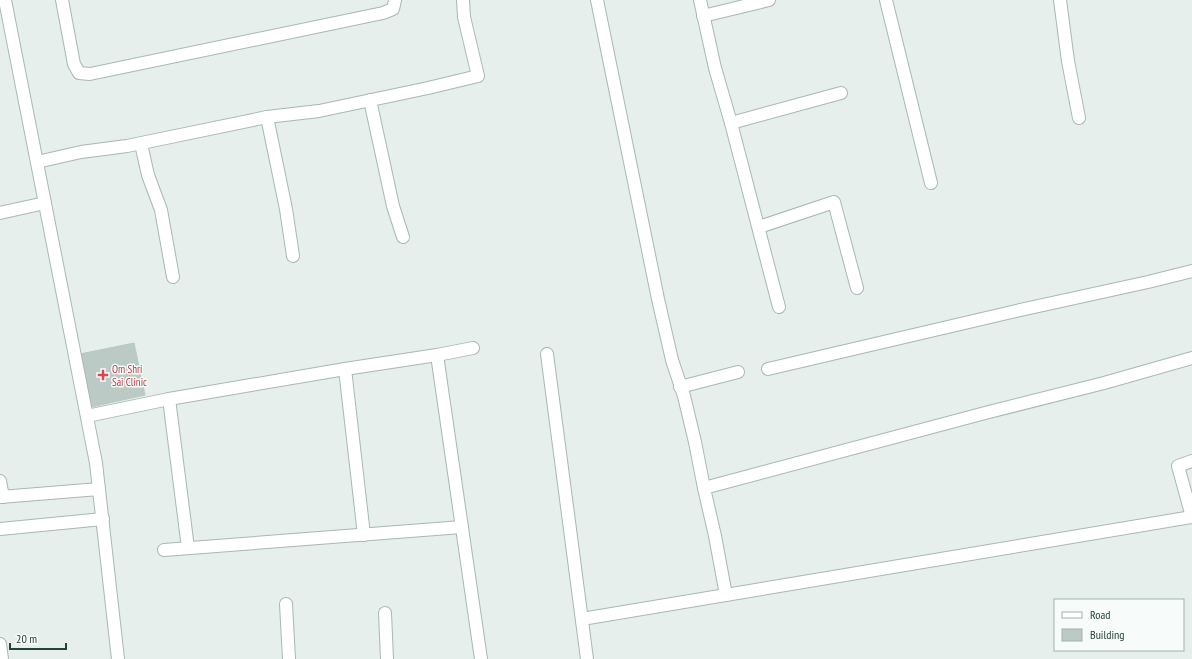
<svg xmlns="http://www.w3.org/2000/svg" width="1192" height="659" viewBox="0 0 1192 659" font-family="'PT Sans Narrow',sans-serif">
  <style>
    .building { fill: #bbcac4; stroke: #b8c9c2 }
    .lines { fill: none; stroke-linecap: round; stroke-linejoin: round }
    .minor-casing { stroke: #a8b8b2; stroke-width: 14 }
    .minor { stroke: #fff; stroke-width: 12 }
    .health-dot { fill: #e0444e; stroke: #f7fbf9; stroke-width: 1.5 }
    .labels { text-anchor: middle; stroke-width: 3; stroke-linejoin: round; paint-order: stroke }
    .health-label { font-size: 11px; fill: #be3a42; stroke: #f7fbf9; text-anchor: start }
  </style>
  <rect width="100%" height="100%" fill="#e6efeb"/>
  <!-- building -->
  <path class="building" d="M 134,343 L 145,395 L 91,407 L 80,354 Z"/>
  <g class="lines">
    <defs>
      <g id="minor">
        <path d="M 5,0 L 96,463 L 118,659"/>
        <path d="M 62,0 L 74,64 L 79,73 L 90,74 L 383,13 L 393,9 L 395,0"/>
        <path d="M 597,0 L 658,299 L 672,360 L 684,396 L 695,442 L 704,488"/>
        <path d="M 700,0 L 715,68 L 731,123 L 779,307"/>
        <path d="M 886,0 L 931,183"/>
        <path d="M 1060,0 L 1068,61 L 1079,118"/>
        <path d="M 703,16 L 769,0"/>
        <path d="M 370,100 L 393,206 L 403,237"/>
        <path d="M 267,117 L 286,209 L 293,256"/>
        <path d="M 731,123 L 841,93"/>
        <path d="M 141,144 L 148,175 L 161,210 L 173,277"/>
        <path d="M 37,162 L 81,152 L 127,146 L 267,117 L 319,111 L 428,88 L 478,76 L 464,17 L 463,0"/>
        <path d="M 0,213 L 45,203"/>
        <path d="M 759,227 L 834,202 L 857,288"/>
        <path d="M 547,354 L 587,659"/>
        <path d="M 437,355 L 481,659"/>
        <path d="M 345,369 L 364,535"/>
        <path d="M 768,369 L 1016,311 L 1148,282 L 1192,271"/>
        <path d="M 680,387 L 738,372"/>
        <path d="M 169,399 L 188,548"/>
        <path d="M 87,416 L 169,399 L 345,369 L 437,355 L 473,348"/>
        <path d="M 1192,461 L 1178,466 L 1192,517"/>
        <path d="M 0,481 L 3,497"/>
        <path d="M 0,497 L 99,489"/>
        <path d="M 0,529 L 103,519"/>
        <path d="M 164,550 L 462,527"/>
        <path d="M 726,595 L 715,536 L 704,488 L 985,413 L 1104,383 L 1192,358"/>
        <path d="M 286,604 L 289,659"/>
        <path d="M 385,613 L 387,659"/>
        <path d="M 582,619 L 1192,517"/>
        <path d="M 0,644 L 2,659"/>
      </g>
    </defs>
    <!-- minor casing -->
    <use href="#minor" class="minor-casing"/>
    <!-- minor -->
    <use href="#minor" class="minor"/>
  </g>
  <!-- markers -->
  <path class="health-dot" d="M101 369h4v4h4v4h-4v4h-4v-4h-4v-4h4z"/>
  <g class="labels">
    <!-- health labels -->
    <g class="health-label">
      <text x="112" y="373">Om Shri<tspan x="112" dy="13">Sai Clinic</tspan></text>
    </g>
  </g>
  <!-- legend -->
  <rect x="1054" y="599" width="130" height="52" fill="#f7fbf9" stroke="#a3b1ad"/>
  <rect x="1062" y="612" width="20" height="6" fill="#ffffff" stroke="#a3b1ad"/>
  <text x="1090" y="619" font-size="12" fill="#24423a">Road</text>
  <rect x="1062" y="629" width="20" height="12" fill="#bbcac4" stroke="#a3b1ad"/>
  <text x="1090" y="639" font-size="12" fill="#24423a">Building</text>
  <!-- scale -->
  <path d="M10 643v6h56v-6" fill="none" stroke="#24423a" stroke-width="2"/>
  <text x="16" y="643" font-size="12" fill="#24423a" stroke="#f7fbf9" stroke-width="3" paint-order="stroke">20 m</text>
</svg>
